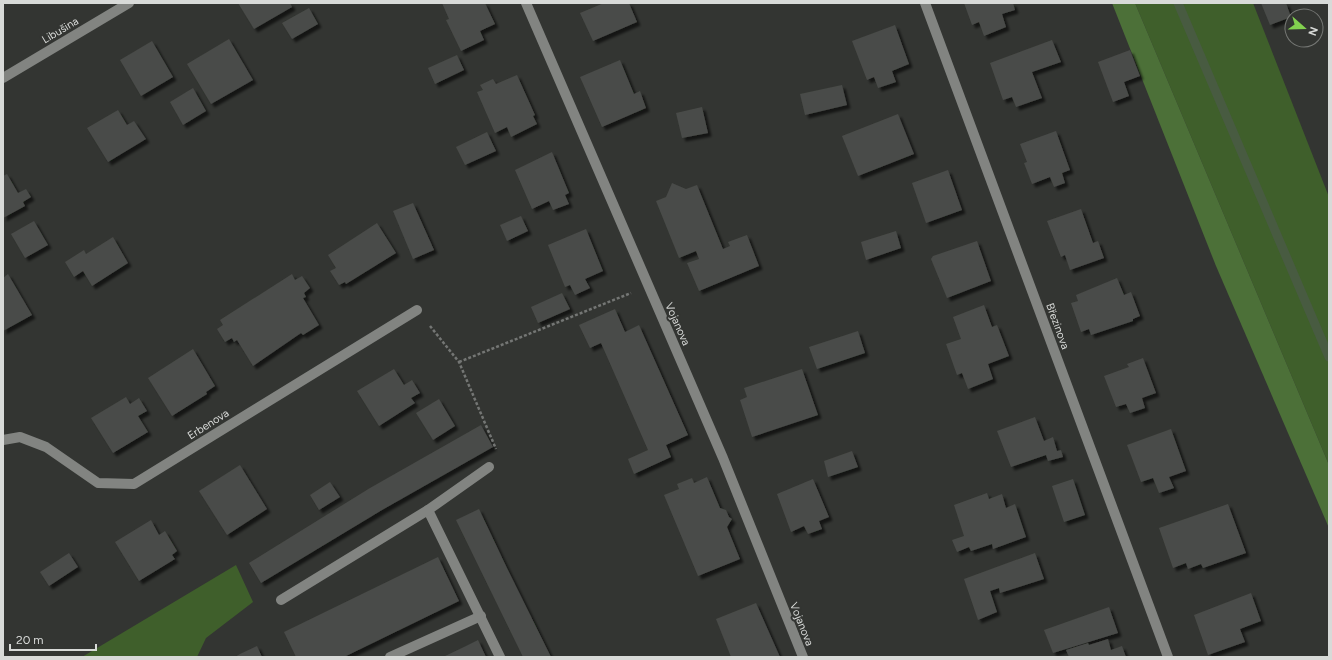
<svg xmlns="http://www.w3.org/2000/svg" width="1332" height="660" viewBox="0 0 1332 660" font-family="Figtree,sans-serif">
  <style>
    .green { fill: #3f5f2b }
    .forest { fill: #4c7038 }
    .lines { fill: none; stroke-linecap: round; stroke-linejoin: round }
    .stream { stroke: #485b41; stroke-width: 9 }
    .building { fill: #494b48; filter: url(#shadow) }
    .path { stroke: #747674; stroke-width: 2.5; stroke-dasharray: 3 2; stroke-linecap: butt }
    .lane { stroke: #828481; stroke-width: 10 }
    .street { stroke: #828481; stroke-width: 10 }
    .labels { text-anchor: middle; stroke-width: 4; stroke-linejoin: round; paint-order: stroke }
    .street-label { font-size: 11px; fill: #d8dad8; stroke: #333532 }
  </style>
  <defs>
    <filter id="shadow"><feDropShadow dx="3.5" dy="3.5" stdDeviation="1" flood-color="#0009"/></filter>
  </defs>
  <rect width="100%" height="100%" fill="#333532"/>
  <!-- green -->
  <g class="green">
    <path d="M 1135,3 L 1253,3 L 1329,197 L 1329,465 Z"/>
    <path d="M 236,565 L 253,602 L 206,638 L 197,657 L 82,657 Z"/>
  </g>
  <!-- forest -->
  <path class="forest" d="M 1112,3 L 1135,3 L 1329,465 L 1329,528 L 1216,266 Z"/>
  <g class="lines">
    <!-- stream -->
    <path class="stream" d="M 1178,3 L 1329,357"/>
  </g>
  <!-- building -->
  <g class="building">
    <path d="M 238,3 L 290,3 L 292,7 L 254,29 Z"/>
    <path d="M 442,3 L 485,3 L 495,24 L 480,31 L 484,40 L 461,51 L 446,20 L 449,19 Z"/>
    <path d="M 604,3 L 629,3 L 637,22 L 593,41 L 580,13 Z"/>
    <path d="M 964,3 L 1013,3 L 1015,10 L 1002,14 L 1006,27 L 984,36 L 979,22 L 972,25 Z"/>
    <path d="M 1261,3 L 1286,3 L 1291,17 L 1270,25 Z"/>
    <path d="M 309,8 L 318,24 L 292,39 L 282,23 Z"/>
    <path d="M 895,25 L 909,64 L 892,71 L 896,82 L 878,88 L 874,77 L 867,80 L 852,41 Z"/>
    <path d="M 229,39 L 253,80 L 211,104 L 187,64 Z"/>
    <path d="M 1052,40 L 1061,62 L 1032,72 L 1042,98 L 1016,107 L 1012,97 L 1003,100 L 990,63 Z"/>
    <path d="M 152,41 L 173,77 L 141,96 L 120,60 Z"/>
    <path d="M 1130,50 L 1140,76 L 1124,82 L 1129,96 L 1113,102 L 1098,62 Z"/>
    <path d="M 457,55 L 464,70 L 435,84 L 428,68 Z"/>
    <path d="M 620,60 L 634,94 L 640,91 L 646,108 L 602,127 L 580,77 Z"/>
    <path d="M 517,75 L 535,115 L 533,116 L 537,124 L 511,137 L 507,127 L 495,133 L 477,92 L 483,90 L 480,85 L 493,79 L 496,84 Z"/>
    <path d="M 842,85 L 847,105 L 805,115 L 800,94 Z"/>
    <path d="M 193,88 L 206,111 L 183,125 L 170,102 Z"/>
    <path d="M 702,107 L 708,133 L 682,138 L 676,113 Z"/>
    <path d="M 118,110 L 127,125 L 134,121 L 146,139 L 108,162 L 87,128 Z"/>
    <path d="M 898,114 L 914,154 L 858,176 L 842,136 Z"/>
    <path d="M 1056,131 L 1070,170 L 1062,173 L 1065,183 L 1054,187 L 1050,177 L 1032,184 L 1024,163 L 1027,162 L 1020,144 Z"/>
    <path d="M 487,132 L 496,151 L 465,165 L 456,147 Z"/>
    <path d="M 552,152 L 569,193 L 565,195 L 569,204 L 553,210 L 549,201 L 532,209 L 515,170 Z"/>
    <path d="M 948,170 L 962,210 L 926,223 L 912,183 Z"/>
    <path d="M 7,174 L 18,193 L 26,189 L 31,197 L 23,202 L 25,206 L 3,218 L 3,176 Z"/>
    <path d="M 672,183 L 686,189 L 697,185 L 723,249 L 730,246 L 728,242 L 747,235 L 759,266 L 699,291 L 687,263 L 699,259 L 696,251 L 679,258 L 656,201 L 666,197 Z"/>
    <path d="M 413,203 L 434,250 L 413,259 L 393,211 Z"/>
    <path d="M 1081,209 L 1093,243 L 1098,241 L 1104,258 L 1070,270 L 1065,255 L 1061,257 L 1047,221 Z"/>
    <path d="M 521,216 L 528,231 L 507,241 L 500,225 Z"/>
    <path d="M 34,221 L 48,245 L 25,258 L 11,234 Z"/>
    <path d="M 377,223 L 396,253 L 346,284 L 345,282 L 339,285 L 330,271 L 336,268 L 328,255 Z"/>
    <path d="M 586,229 L 603,271 L 585,279 L 590,288 L 575,295 L 570,285 L 565,287 L 548,245 Z"/>
    <path d="M 896,231 L 901,248 L 866,260 L 861,242 Z"/>
    <path d="M 113,237 L 128,263 L 92,286 L 83,271 L 74,277 L 65,262 L 84,250 L 86,254 Z"/>
    <path d="M 977,241 L 991,281 L 947,298 L 931,259 L 933,256 Z"/>
    <path d="M 8,274 L 32,315 L 3,331 L 3,278 Z"/>
    <path d="M 292,274 L 295,280 L 302,276 L 310,288 L 304,293 L 306,297 L 303,298 L 319,325 L 303,335 L 301,333 L 253,366 L 237,340 L 234,342 L 232,338 L 225,342 L 217,329 L 223,325 L 220,320 Z"/>
    <path d="M 1117,278 L 1124,295 L 1131,292 L 1140,316 L 1133,319 L 1133,321 L 1091,335 L 1089,329 L 1081,332 L 1071,303 L 1078,301 L 1076,295 Z"/>
    <path d="M 562,293 L 570,309 L 538,323 L 531,307 Z"/>
    <path d="M 984,305 L 992,327 L 997,325 L 1009,356 L 988,364 L 993,379 L 968,389 L 962,373 L 957,375 L 946,344 L 961,339 L 953,317 Z"/>
    <path d="M 615,309 L 625,332 L 639,325 L 688,435 L 666,445 L 671,457 L 634,474 L 628,459 L 648,450 L 601,343 L 590,348 L 579,325 Z"/>
    <path d="M 858,331 L 865,353 L 817,369 L 809,347 Z"/>
    <path d="M 193,349 L 215,386 L 206,392 L 207,394 L 172,416 L 148,378 Z"/>
    <path d="M 1143,358 L 1156,393 L 1142,398 L 1145,408 L 1130,413 L 1126,404 L 1116,407 L 1104,376 L 1129,367 L 1127,364 Z"/>
    <path d="M 394,369 L 404,385 L 412,380 L 420,393 L 411,398 L 415,403 L 379,426 L 357,391 Z"/>
    <path d="M 802,369 L 818,415 L 752,437 L 740,400 L 747,397 L 744,388 Z"/>
    <path d="M 126,397 L 130,404 L 139,398 L 147,411 L 138,416 L 148,432 L 113,453 L 91,418 Z"/>
    <path d="M 439,399 L 455,426 L 433,440 L 416,413 Z"/>
    <path d="M 1035,417 L 1044,441 L 1053,437 L 1057,451 L 1061,450 L 1063,457 L 1048,461 L 1046,455 L 1011,467 L 997,431 Z"/>
    <path d="M 481,425 L 493,447 L 382,510 L 261,583 L 249,563 L 370,488 Z"/>
    <path d="M 1171,429 L 1186,471 L 1169,477 L 1174,488 L 1159,493 L 1153,478 L 1141,482 L 1127,445 Z"/>
    <path d="M 852,451 L 858,467 L 828,477 L 824,461 Z"/>
    <path d="M 240,465 L 267,509 L 227,535 L 199,491 Z"/>
    <path d="M 707,477 L 720,508 L 726,510 L 729,517 L 732,519 L 727,527 L 740,559 L 698,576 L 664,495 L 679,489 L 677,484 L 692,478 L 694,483 Z"/>
    <path d="M 813,479 L 829,517 L 819,521 L 822,529 L 808,534 L 804,526 L 791,532 L 777,494 Z"/>
    <path d="M 1073,479 L 1085,515 L 1064,522 L 1052,486 Z"/>
    <path d="M 330,482 L 340,497 L 319,510 L 310,495 Z"/>
    <path d="M 987,493 L 989,499 L 1002,494 L 1006,508 L 1015,504 L 1026,537 L 993,549 L 992,544 L 971,551 L 969,547 L 957,552 L 952,540 L 964,536 L 954,505 Z"/>
    <path d="M 1228,504 L 1246,553 L 1203,568 L 1201,564 L 1188,569 L 1186,563 L 1173,568 L 1159,528 Z"/>
    <path d="M 479,509 L 506,566 L 551,657 L 523,657 L 477,563 L 456,520 Z"/>
    <path d="M 151,520 L 159,535 L 165,531 L 177,551 L 172,555 L 175,559 L 139,581 L 115,542 Z"/>
    <path d="M 69,553 L 78,567 L 49,586 L 40,572 Z"/>
    <path d="M 1035,553 L 1044,579 L 1000,593 L 999,588 L 990,591 L 997,612 L 978,620 L 964,579 Z"/>
    <path d="M 438,557 L 459,601 L 344,657 L 296,657 L 284,632 Z"/>
    <path d="M 1251,593 L 1261,621 L 1240,629 L 1245,642 L 1208,655 L 1194,615 Z"/>
    <path d="M 756,603 L 780,657 L 731,657 L 716,619 Z"/>
    <path d="M 1109,607 L 1118,633 L 1053,653 L 1044,630 Z"/>
    <path d="M 1108,639 L 1111,650 L 1122,646 L 1126,657 L 1069,657 L 1066,650 L 1088,643 L 1089,645 Z"/>
    <path d="M 478,640 L 486,657 L 443,657 L 464,647 Z"/>
    <path d="M 257,646 L 262,657 L 235,657 L 240,654 Z"/>
  </g>
  <g class="lines">
    <!-- path -->
    <g class="path">
      <path d="M 430,326 L 459,362 L 496,449"/>
      <path d="M 459,362 L 631,293"/>
    </g>
    <!-- lane -->
    <g class="lane">
      <path d="M 428,510 L 500,657"/>
      <path d="M 281,600 L 428,510 L 489,467"/>
      <path d="M 390,657 L 481,616"/>
    </g>
    <!-- street -->
    <g class="street">
      <path d="M 526,3 L 723,458 L 803,657"/>
      <path d="M 925,3 L 1168,657"/>
      <path d="M 3,78 L 129,3"/>
      <path d="M 3,440 L 20,437 L 46,447 L 98,483 L 134,484 L 417,310"/>
    </g>
  </g>
  <g class="labels">
    <!-- street labels -->
    <g class="street-label">
      <text transform="translate(60 30) rotate(-31)" y="4">Libušina</text>
      <text transform="translate(678 324) rotate(66)" y="4">Vojanova</text>
      <text transform="translate(1058 326) rotate(70)" y="4">Březinova</text>
      <text transform="translate(208 424) rotate(-32)" y="4">Erbenova</text>
      <text transform="translate(802 624) rotate(68)" y="4">Vojanova</text>
    </g>
  </g>
  <!-- border -->
  <rect width="1332" height="660" fill="none" stroke="#d8dad8" stroke-width="8"/>
  <!-- north arrow -->
  <g transform="translate(1304 28) rotate(110)"><circle r="19" fill="#333532" stroke="#757774"/>
  <path d="M0-3L7 15L0 10L-7 15Z" fill="#82d04f"/>
  <text y="-6" font-size="11" font-weight="bold" text-anchor="middle" fill="#d8dad8">N</text>
  </g>
  <!-- scale -->
  <path d="M10 644v6h86v-6" fill="none" stroke="#d8dad8" stroke-width="2"/>
  <text x="16" y="644" font-size="12" fill="#d8dad8" stroke="#333532" stroke-width="3" paint-order="stroke">20 m</text>
</svg>
